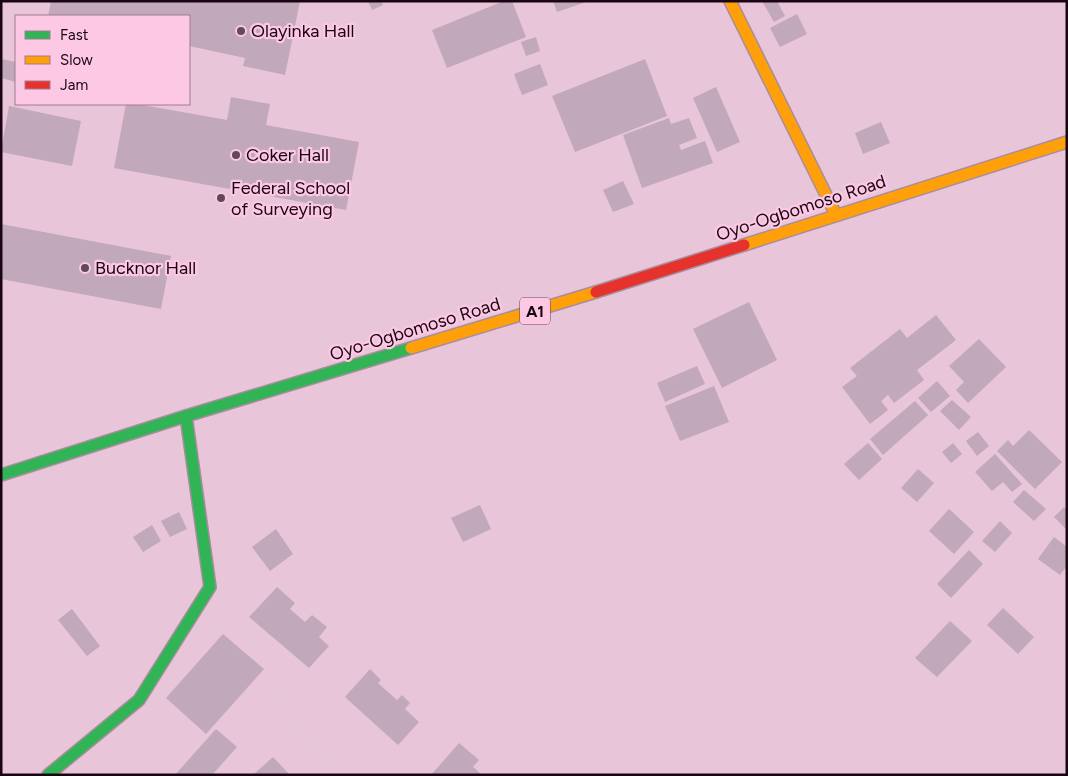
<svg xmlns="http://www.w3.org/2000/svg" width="1068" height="776" viewBox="0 0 1068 776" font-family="Figtree,sans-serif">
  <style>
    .building { fill: #c1a8ba }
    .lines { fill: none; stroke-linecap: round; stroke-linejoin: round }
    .fast-casing { stroke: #a88d9c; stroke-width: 14 }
    .slow-casing { stroke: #a88d9c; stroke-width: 14 }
    .jam-casing { stroke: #a88d9c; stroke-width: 14 }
    .path { stroke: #daced5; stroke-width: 3; stroke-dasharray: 1 4; stroke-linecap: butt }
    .fast { stroke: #30b455; stroke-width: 11 }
    .slow { stroke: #ff9f0a; stroke-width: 11 }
    .jam { stroke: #e5322d; stroke-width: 11 }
    .poi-dot { fill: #624957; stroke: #fcc8e4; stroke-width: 2 }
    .labels { text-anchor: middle; stroke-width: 4.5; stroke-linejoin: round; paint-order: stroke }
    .shield { fill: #fcc8e4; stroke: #5e4051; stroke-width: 1 }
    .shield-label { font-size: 16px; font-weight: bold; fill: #1a0612 }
    .poi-label { font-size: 18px; fill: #1a0612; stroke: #fcc8e4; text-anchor: start }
    .street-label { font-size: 18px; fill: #1a0612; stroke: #fcc8e4 }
  </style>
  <rect width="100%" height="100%" fill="#e8c5d8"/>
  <!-- building -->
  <g class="building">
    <path d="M 51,1 L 300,1 L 285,75 L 243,66 L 245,58 L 189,46 L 189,16 L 48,16 Z"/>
    <path d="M 368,1 L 381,1 L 383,5 L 372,10 Z"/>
    <path d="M 504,1 L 512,1 L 526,37 L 447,68 L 432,30 Z"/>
    <path d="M 553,1 L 586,1 L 586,2 L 557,12 Z"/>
    <path d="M 762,1 L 777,1 L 785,16 L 774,22 Z"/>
    <path d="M 797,14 L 807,34 L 780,47 L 770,28 Z"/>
    <path d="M 536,37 L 540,51 L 526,56 L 521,42 Z"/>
    <path d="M 1,59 L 16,62 L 16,82 L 1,78 Z"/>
    <path d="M 645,59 L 667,116 L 575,152 L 552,96 Z"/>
    <path d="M 540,64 L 548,85 L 522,95 L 514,74 Z"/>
    <path d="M 716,87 L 740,142 L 717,152 L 693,98 Z"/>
    <path d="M 231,97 L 270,104 L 266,125 L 359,142 L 346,210 L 114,168 L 126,104 L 137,104 L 227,120 Z"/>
    <path d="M 9,106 L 81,121 L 72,166 L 1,152 Z"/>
    <path d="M 669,118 L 671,124 L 689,118 L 697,138 L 679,145 L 681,150 L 705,141 L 713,163 L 642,188 L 623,135 Z"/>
    <path d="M 881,122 L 890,143 L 863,154 L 855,133 Z"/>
    <path d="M 623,181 L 634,204 L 613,212 L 603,190 Z"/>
    <path d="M 1,224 L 171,256 L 161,309 L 1,279 Z"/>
    <path d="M 749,302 L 777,360 L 722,388 L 693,329 Z"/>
    <path d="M 936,315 L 956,340 L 917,370 L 924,380 L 894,403 L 888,395 L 881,401 L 888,410 L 870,424 L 842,387 L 857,376 L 850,368 L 900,329 L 907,338 Z"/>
    <path d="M 979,339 L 1006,367 L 968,403 L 956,390 L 964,382 L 949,366 Z"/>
    <path d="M 697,366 L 705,384 L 665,402 L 657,383 Z"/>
    <path d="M 937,381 L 950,396 L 931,412 L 918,398 Z"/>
    <path d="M 714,386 L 729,422 L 680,441 L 665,406 Z"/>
    <path d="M 952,400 L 971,417 L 959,430 L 940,411 Z"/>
    <path d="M 915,401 L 928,415 L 883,455 L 870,439 Z"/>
    <path d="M 1029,430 L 1062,462 L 1035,489 L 997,451 L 1008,440 L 1013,446 Z"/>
    <path d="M 978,432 L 989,446 L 977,456 L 966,441 Z"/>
    <path d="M 868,443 L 882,459 L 859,480 L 844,464 Z"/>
    <path d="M 953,443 L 962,454 L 951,463 L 942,452 Z"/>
    <path d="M 995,454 L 1022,484 L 1012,492 L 1003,482 L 992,491 L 975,472 Z"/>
    <path d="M 918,469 L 934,483 L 917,502 L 901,488 Z"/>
    <path d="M 1024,490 L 1046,509 L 1034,521 L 1013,502 Z"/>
    <path d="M 480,505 L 491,529 L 463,542 L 451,518 Z"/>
    <path d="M 1064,507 L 1067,510 L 1067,530 L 1054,517 Z"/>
    <path d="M 949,509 L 974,532 L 954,554 L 929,531 Z"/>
    <path d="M 179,512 L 187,529 L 170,537 L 161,521 Z"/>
    <path d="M 1000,521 L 1012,533 L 995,552 L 982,541 Z"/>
    <path d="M 152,525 L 161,541 L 143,552 L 133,537 Z"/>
    <path d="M 276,529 L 293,554 L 270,571 L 252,547 Z"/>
    <path d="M 1054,537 L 1067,547 L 1067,566 L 1060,575 L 1038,559 Z"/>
    <path d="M 969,550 L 983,564 L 951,598 L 937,584 Z"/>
    <path d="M 277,587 L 295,603 L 290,609 L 305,622 L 312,615 L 327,627 L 319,637 L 329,646 L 309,668 L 249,617 Z"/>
    <path d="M 1003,608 L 1034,637 L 1018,654 L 987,625 Z"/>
    <path d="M 72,609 L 100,646 L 87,656 L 58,620 Z"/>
    <path d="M 950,621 L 972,641 L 937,677 L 915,658 Z"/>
    <path d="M 223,634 L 264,669 L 206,734 L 166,698 Z"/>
    <path d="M 370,669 L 381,680 L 378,683 L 397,700 L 402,695 L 410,703 L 405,709 L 419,722 L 398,745 L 345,697 Z"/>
    <path d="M 216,729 L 237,747 L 212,775 L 175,775 Z"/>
    <path d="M 459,743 L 479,760 L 473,767 L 482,775 L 431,775 Z"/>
    <path d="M 273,757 L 290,775 L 253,775 Z"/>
  </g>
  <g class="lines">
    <defs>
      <g id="fast">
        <path d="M 1,475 L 186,416 L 411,348"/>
        <path d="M 48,775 L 139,700 L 210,587 L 186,416"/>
      </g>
      <g id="slow">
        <path d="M 730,1 L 836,215"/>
        <path d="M 744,245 L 1067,142"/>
        <path d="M 411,348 L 596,292"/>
      </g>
      <path id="jam" d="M 596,292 L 744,245"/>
    </defs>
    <!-- fast casing -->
    <use href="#fast" class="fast-casing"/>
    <!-- slow casing -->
    <use href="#slow" class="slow-casing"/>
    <!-- jam casing -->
    <use href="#jam" class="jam-casing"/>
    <!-- path -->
    <path class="path" d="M 230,611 L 244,621 L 307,742 L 356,775"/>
    <!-- fast -->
    <use href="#fast" class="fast"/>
    <!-- slow -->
    <use href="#slow" class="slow"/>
    <!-- jam -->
    <use href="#jam" class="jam"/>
  </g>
  <!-- markers -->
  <g class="poi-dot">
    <circle cx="241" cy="31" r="5"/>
    <circle cx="236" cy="155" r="5"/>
    <circle cx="221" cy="198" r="5"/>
    <circle cx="85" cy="268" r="5"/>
  </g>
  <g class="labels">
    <!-- shield labels -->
    <rect class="shield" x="520" y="297.5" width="30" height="27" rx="4"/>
    <g class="shield-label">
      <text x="535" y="317">A1</text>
    </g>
    <!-- poi labels -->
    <g class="poi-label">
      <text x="251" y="37">Olayinka Hall</text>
      <text x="246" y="161">Coker Hall</text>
      <text x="231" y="194">Federal School<tspan x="231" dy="21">of Surveying</tspan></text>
      <text x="95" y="274">Bucknor Hall</text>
    </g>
    <!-- street labels -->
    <g class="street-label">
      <text transform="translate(801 208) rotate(-18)" y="6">Oyo-Ogbomoso Road</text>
      <text transform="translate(415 329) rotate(-17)" y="6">Oyo-Ogbomoso Road</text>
    </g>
  </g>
  <!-- border -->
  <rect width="1068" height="776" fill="none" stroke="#1a0612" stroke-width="5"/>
  <!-- legend -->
  <rect x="15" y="15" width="175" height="90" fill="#fcc8e4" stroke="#a27a90"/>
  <rect x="25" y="31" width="25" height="8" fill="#30b455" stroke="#a27a90"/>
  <text x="60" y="40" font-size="15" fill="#1a0612">Fast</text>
  <rect x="25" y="56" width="25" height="8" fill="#ff9f0a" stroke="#a27a90"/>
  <text x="60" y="65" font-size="15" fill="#1a0612">Slow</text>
  <rect x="25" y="81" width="25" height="8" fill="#e5322d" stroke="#a27a90"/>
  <text x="60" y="90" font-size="15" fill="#1a0612">Jam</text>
</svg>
